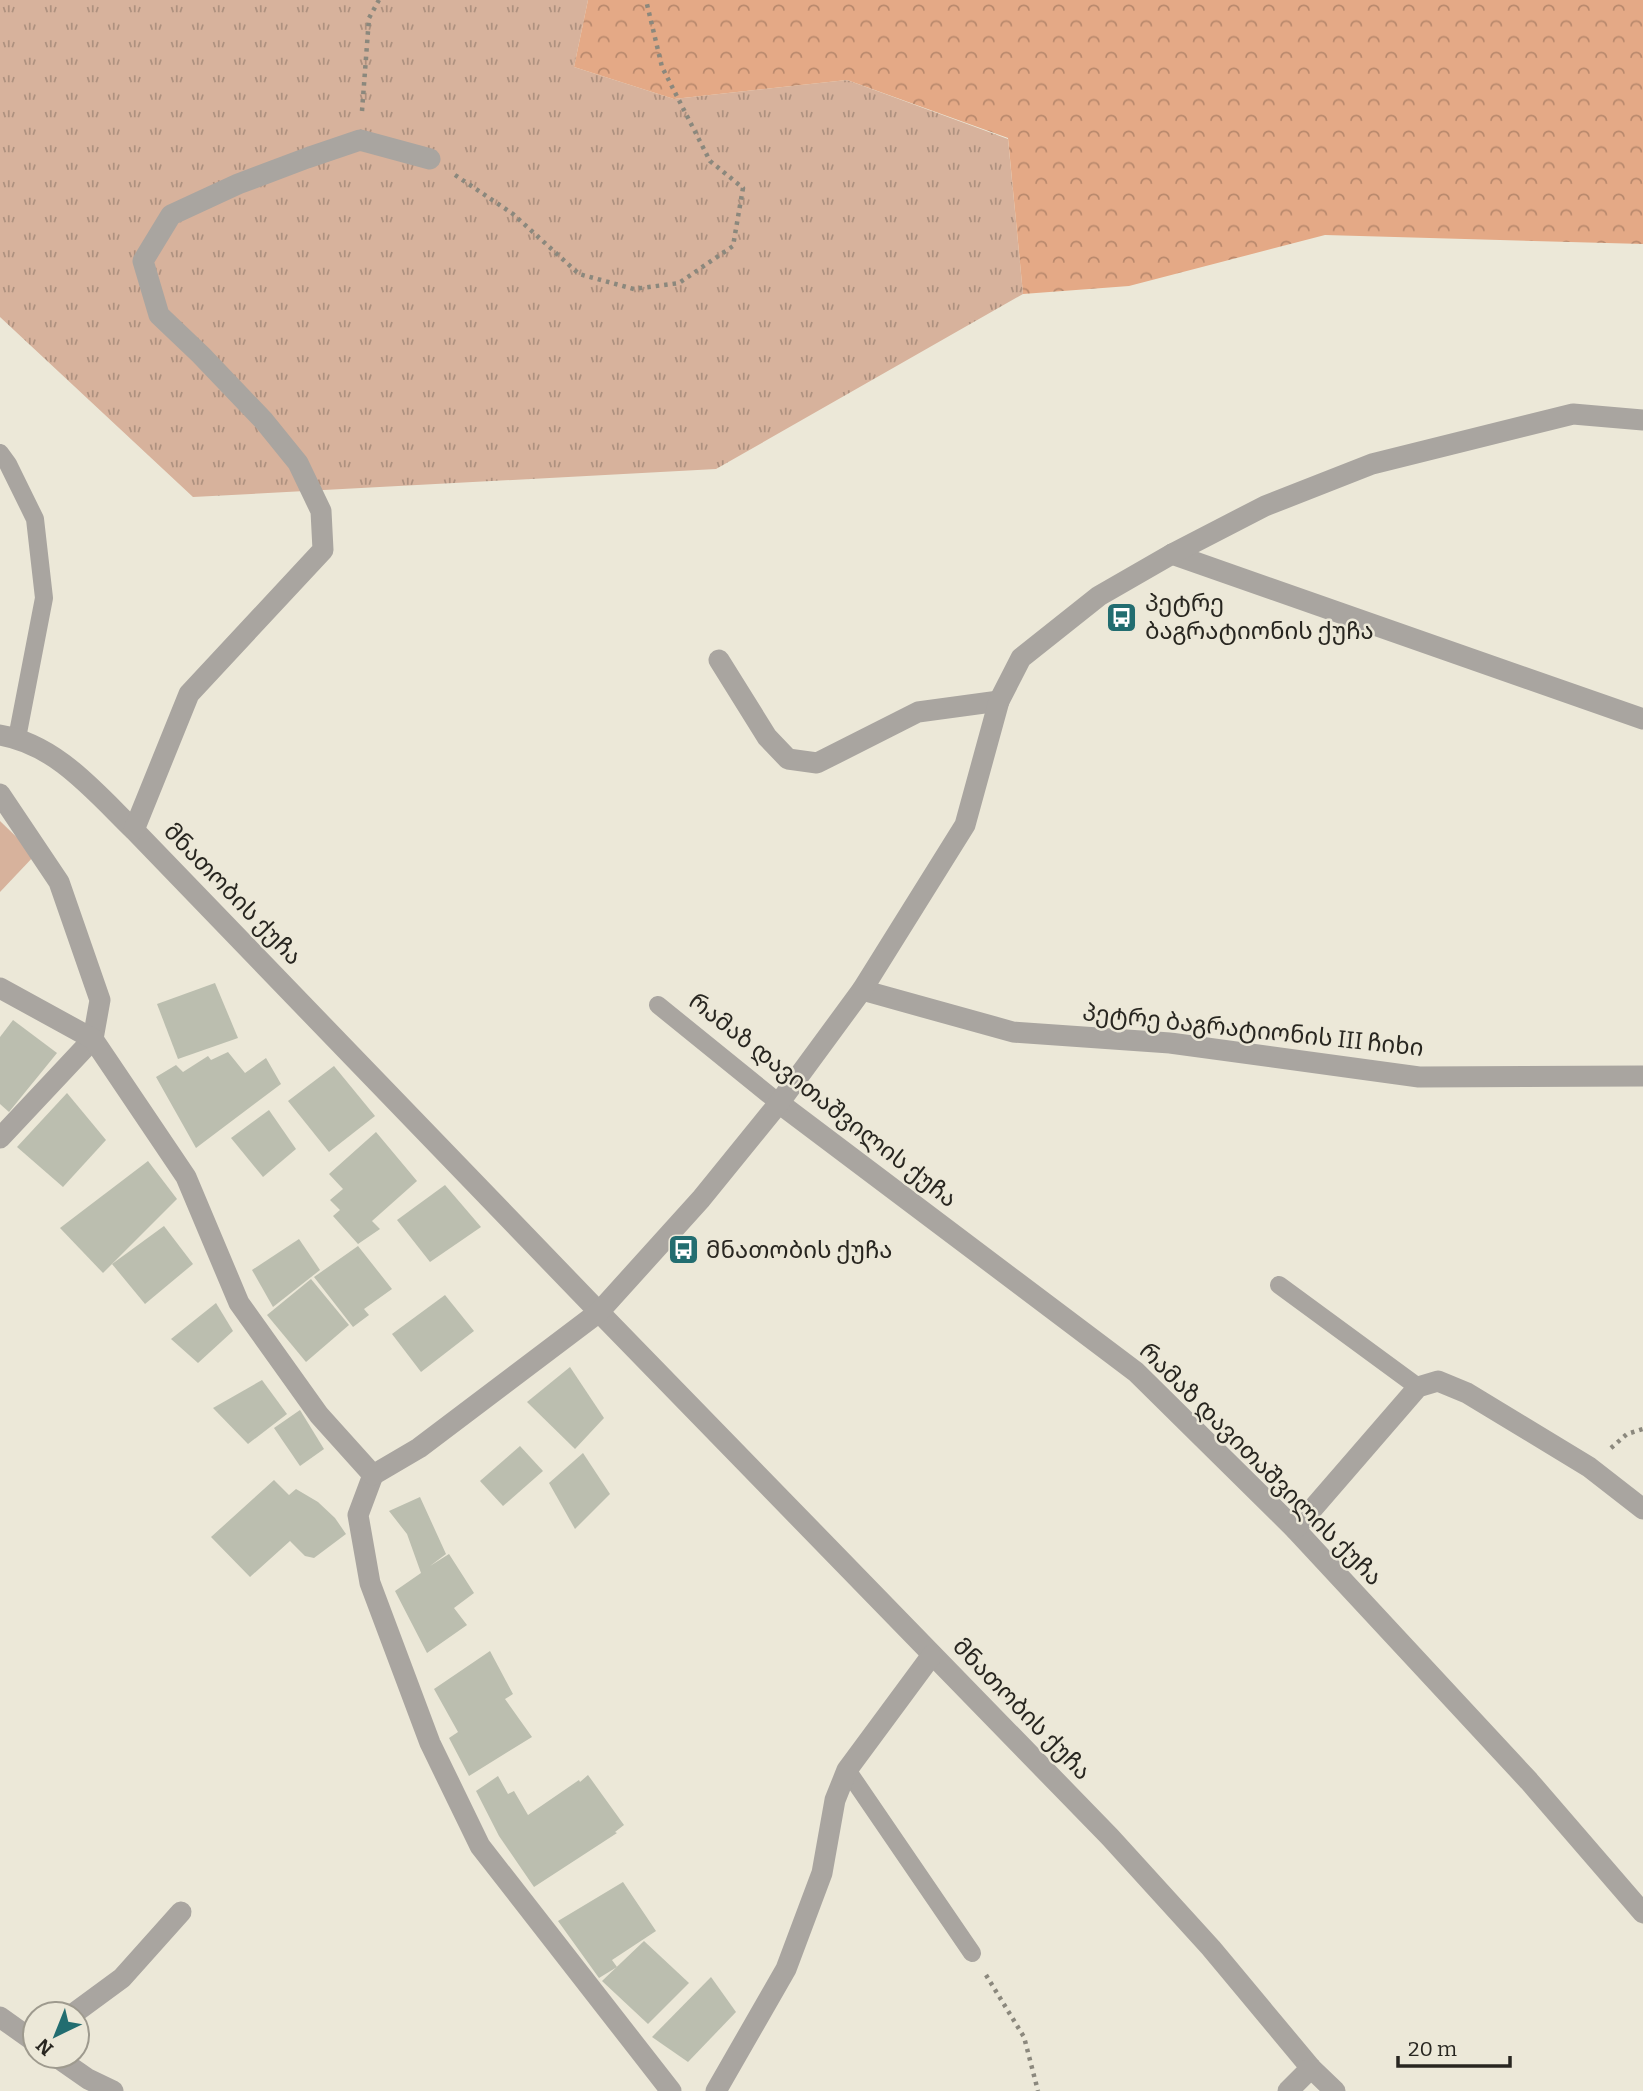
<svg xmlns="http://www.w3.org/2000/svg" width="1643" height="2091" viewBox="0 0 1643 2091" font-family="Bitter,'Noto Sans Georgian',serif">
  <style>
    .grass { fill: url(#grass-tufts) }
    .forest { fill: url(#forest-crowns) }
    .pitch { fill: #d7b29c }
    .building { fill: #bbbeaf }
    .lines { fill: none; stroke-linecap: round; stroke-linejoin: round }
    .path { stroke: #8b887d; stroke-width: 4.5; stroke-dasharray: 3.5 5; stroke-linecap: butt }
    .service { stroke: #a9a5a0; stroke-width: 18 }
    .minor { stroke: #a9a5a0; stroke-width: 21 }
    .tertiary { stroke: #a9a5a0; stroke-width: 21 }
    .labels { text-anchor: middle; stroke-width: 5; stroke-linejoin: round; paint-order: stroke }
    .poi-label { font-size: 24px; fill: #282620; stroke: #ece8d8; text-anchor: start }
    .street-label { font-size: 24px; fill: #282620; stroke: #ece8d8 }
  </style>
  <defs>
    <pattern id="grass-tufts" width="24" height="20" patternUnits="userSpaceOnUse" patternTransform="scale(1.75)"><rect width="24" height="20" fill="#d7b29c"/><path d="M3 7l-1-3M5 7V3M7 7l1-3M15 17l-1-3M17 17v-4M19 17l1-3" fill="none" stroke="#ae917f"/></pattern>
    <pattern id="forest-crowns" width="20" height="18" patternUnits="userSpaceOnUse" patternTransform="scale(1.75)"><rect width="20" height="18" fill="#e4a986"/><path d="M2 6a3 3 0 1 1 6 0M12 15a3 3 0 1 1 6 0" fill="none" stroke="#b9896d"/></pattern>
  </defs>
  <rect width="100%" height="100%" fill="#ece8d8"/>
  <!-- grass -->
  <path class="grass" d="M 0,0 L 588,0 L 574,67 L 674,99 L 847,80 L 1008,139 L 1023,294 L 716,469 L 193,497 L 0,317 Z"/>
  <!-- forest -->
  <path class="forest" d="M 588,0 L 1643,0 L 1643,244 L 1325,235 L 1129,286 L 1023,294 L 1008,138 L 847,80 L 674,99 L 574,67 Z"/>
  <!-- pitch -->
  <path class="pitch" d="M 0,821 L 35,855 L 0,892 Z"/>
  <!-- building -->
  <g class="building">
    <path d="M 215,983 L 238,1038 L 178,1059 L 157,1004 Z"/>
    <path d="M 13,1020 L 57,1053 L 9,1112 L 0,1104 L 0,1037 Z"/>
    <path d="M 228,1052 L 245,1073 L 266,1058 L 281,1084 L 196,1148 L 156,1077 L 176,1065 L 183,1072 L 208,1056 L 211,1060 Z"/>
    <path d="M 334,1066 L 375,1116 L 329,1152 L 288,1101 Z"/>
    <path d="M 67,1093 L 106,1140 L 63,1187 L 17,1147 Z"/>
    <path d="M 269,1110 L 296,1149 L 263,1177 L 231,1138 Z"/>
    <path d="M 376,1132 L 417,1181 L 372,1221 L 380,1229 L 358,1244 L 333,1216 L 340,1210 L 330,1200 L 343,1189 L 329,1174 Z"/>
    <path d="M 148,1161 L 177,1199 L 103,1273 L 60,1228 Z"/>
    <path d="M 445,1185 L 481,1227 L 430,1262 L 397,1220 Z"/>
    <path d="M 164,1226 L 193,1264 L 145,1304 L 112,1264 Z"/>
    <path d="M 299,1239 L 320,1270 L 273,1307 L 252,1270 Z"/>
    <path d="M 358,1246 L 392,1289 L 364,1309 L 369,1315 L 353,1327 L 314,1277 Z"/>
    <path d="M 311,1279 L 349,1325 L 306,1362 L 267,1315 Z"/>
    <path d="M 445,1295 L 474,1331 L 421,1372 L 392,1334 Z"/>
    <path d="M 216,1303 L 233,1331 L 198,1363 L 171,1339 Z"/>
    <path d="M 570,1367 L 604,1418 L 575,1449 L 527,1402 Z"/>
    <path d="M 262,1380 L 287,1414 L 248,1444 L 213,1408 Z"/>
    <path d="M 300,1410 L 324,1449 L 300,1466 L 274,1428 Z"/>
    <path d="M 520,1446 L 543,1471 L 503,1506 L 480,1481 Z"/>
    <path d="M 583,1453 L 610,1494 L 575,1529 L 549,1483 Z"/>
    <path d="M 274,1480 L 289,1495 L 296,1489 L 318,1502 L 335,1518 L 346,1534 L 314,1558 L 305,1556 L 290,1541 L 250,1577 L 211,1537 Z"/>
    <path d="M 420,1497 L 446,1554 L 430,1566 L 449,1554 L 474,1593 L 454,1608 L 467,1625 L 427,1653 L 395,1591 L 421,1573 L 407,1534 L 389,1511 Z"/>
    <path d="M 490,1651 L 513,1694 L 505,1699 L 532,1737 L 469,1776 L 449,1738 L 458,1732 L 434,1689 Z"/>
    <path d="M 588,1775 L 624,1825 L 615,1832 L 617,1833 L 534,1887 L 499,1836 L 476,1791 L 498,1776 L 508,1794 L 514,1791 L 528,1815 L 579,1780 L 580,1782 Z"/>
    <path d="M 623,1882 L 656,1931 L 612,1960 L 617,1967 L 599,1978 L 558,1921 Z"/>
    <path d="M 644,1941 L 689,1983 L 648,2024 L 602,1981 Z"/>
    <path d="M 711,1977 L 736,2012 L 688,2062 L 652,2037 Z"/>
  </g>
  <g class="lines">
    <!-- path -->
    <g class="path">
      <path d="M 362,111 L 369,18 L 379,0"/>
      <path d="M 455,175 L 513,214 L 579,274 L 634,289 L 679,283 L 733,246 L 743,188 L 710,161 L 662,67 L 646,0"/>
      <path d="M 1611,1448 L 1627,1434 L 1643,1429"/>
      <path d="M 986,1975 L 1024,2037 L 1038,2091"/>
    </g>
    <!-- service -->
    <g class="service">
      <path d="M 0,453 L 8,464 L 35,519 L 44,598 L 17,738"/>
      <path d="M 658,1005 L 779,1103"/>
      <path d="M 1279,1285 L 1418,1387"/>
      <path d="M 847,1770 L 972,1953"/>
    </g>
    <!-- minor -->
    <g class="minor">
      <path d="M 1172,554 L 1643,719"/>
      <path d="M 719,660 L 767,737 L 788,759 L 817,763 L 918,712 L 999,701"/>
      <path d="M 0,735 C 56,744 95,792 134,830 L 599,1312 L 1110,1837 L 1211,1948 L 1311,2068 L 1335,2091"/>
      <path d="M 0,794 L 59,882 L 100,1000 L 93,1039 L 0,1138"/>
      <path d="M 134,830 L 189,694 L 323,550 L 321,511 L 298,463 L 264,421 L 201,355 L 159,315 L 143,261 L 171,215 L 238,184 L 307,158 L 360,140 L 430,159"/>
      <path d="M 862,990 L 1013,1032 L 1170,1043 L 1419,1077 L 1643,1076"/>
      <path d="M 779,1103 L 1136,1372 L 1295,1529 L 1529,1781 L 1643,1913"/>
      <path d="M 373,1475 L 358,1515 L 370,1583 L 430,1743 L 480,1846 L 671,2091"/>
      <path d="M 1295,1529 L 1418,1387 L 1438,1381 L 1467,1393 L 1589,1467 L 1643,1509"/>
      <path d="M 73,2014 L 122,1978 L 181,1912"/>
      <path d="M 0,2017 L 35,2042"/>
      <path d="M 55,2056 L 88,2079 L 113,2091"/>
      <path d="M 716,2091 L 786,1969 L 822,1873 L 835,1800 L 847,1770 L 932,1655"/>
      <path d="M 1288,2091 L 1311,2068"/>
    </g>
    <!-- tertiary -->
    <path class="tertiary" d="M 0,988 L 93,1039 L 186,1177 L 239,1303 L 319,1415 L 373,1475 L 419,1448 L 599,1312 L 701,1199 L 779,1103 L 862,990 L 965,825 L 999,701 L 1021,658 L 1099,596 L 1172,554 L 1265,506 L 1372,464 L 1573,414 L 1643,420"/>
  </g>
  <!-- icons -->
  <defs>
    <symbol id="bus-square" viewBox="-11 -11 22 22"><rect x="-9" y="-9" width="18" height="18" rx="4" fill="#226d70" stroke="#ece8d8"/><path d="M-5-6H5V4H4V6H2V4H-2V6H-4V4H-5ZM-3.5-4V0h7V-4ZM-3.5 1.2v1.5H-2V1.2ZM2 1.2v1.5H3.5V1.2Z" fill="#fff"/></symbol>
  </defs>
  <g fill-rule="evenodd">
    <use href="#bus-square" x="1104" y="600" width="35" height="35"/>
    <use href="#bus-square" x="666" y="1232" width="35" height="35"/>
  </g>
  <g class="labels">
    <!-- poi labels -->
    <g class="poi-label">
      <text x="1145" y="611">პეტრე<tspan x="1145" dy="28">ბაგრატიონის ქუჩა</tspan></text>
      <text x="706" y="1258">მნათობის ქუჩა</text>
    </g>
    <!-- street labels -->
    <g class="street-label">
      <text transform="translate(233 894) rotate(46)" y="8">მნათობის ქუჩა</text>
      <text transform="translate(1253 1030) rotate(6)" y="8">პეტრე ბაგრატიონის III ჩიხი</text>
      <text transform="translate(823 1100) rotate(38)" y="8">რამაზ დავითაშვილის ქუჩა</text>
      <text transform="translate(1261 1464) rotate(45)" y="8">რამაზ დავითაშვილის ქუჩა</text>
      <text transform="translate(1022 1709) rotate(46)" y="8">მნათობის ქუჩა</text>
    </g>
  </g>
  <!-- north arrow -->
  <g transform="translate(56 2035) rotate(223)"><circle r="33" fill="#ece8d8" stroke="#9e9a8e" stroke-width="2"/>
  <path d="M0-5L12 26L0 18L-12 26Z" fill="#226d70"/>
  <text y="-10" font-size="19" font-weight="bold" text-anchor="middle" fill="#282620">N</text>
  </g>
  <!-- scale -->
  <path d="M1398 2056v10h112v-10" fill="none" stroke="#282620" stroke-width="3.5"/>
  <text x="1408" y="2056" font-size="21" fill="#282620" stroke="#ece8d8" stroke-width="5" paint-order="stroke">20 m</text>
</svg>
